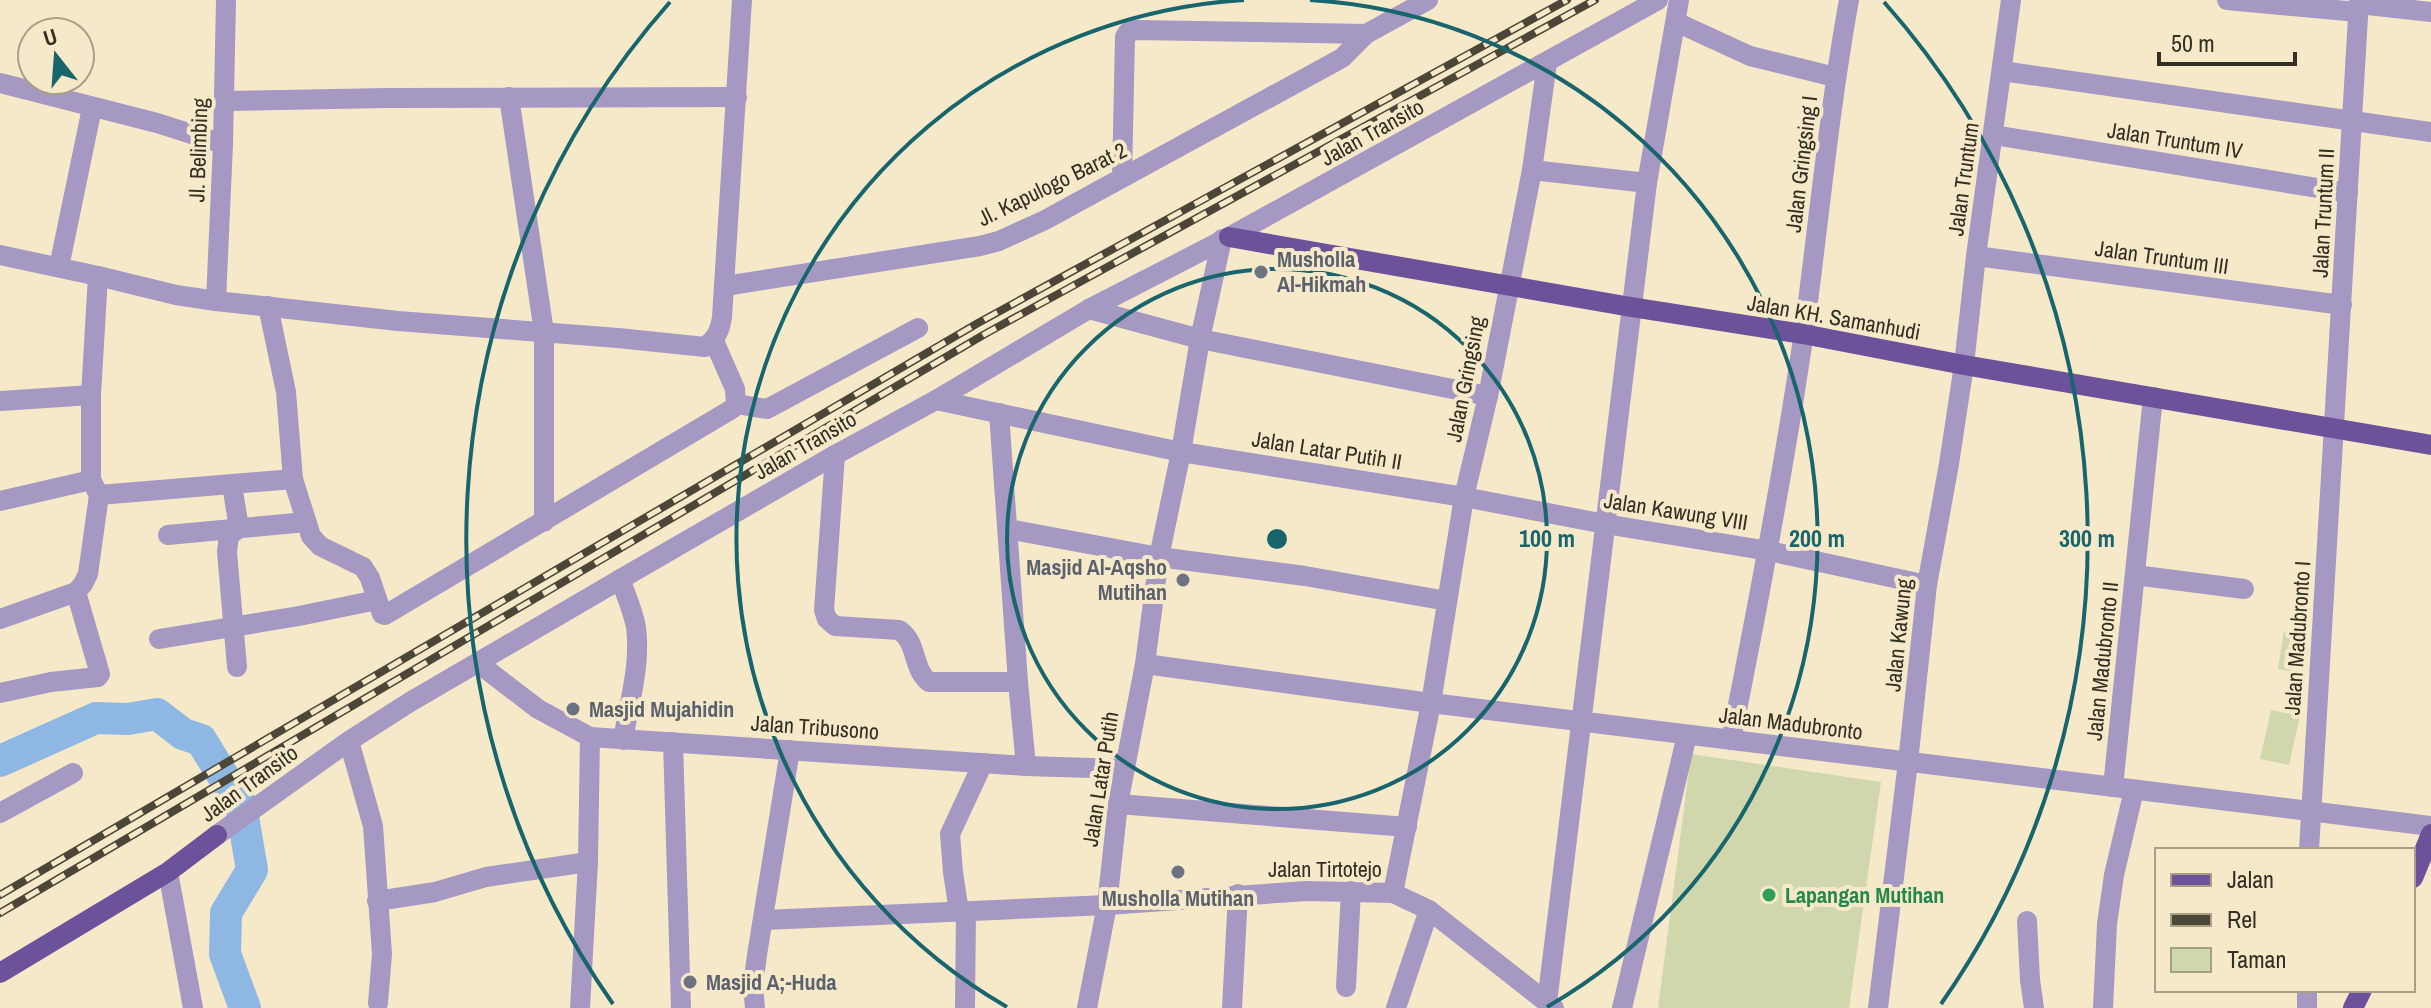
<svg xmlns="http://www.w3.org/2000/svg" width="2431" height="1008" viewBox="0 0 2431 1008" font-family="'Archivo Narrow',sans-serif">
  <style>
    .green { fill: #d1d7ad }
    .lines { fill: none; stroke-linecap: round; stroke-linejoin: round }
    .river { stroke: #8eb7e4; stroke-width: 32 }
    .minor { stroke: #a598c2; stroke-width: 20 }
    .major { stroke: #6c519b; stroke-width: 20 }
    .rail-casing { stroke: #4c4638; stroke-width: 8 }
    .rail { stroke: #f6e9ca; stroke-width: 5; stroke-dasharray: 15; stroke-linecap: butt }
    .ring { fill: none; stroke: #18656d; stroke-width: 4 }
    .worship-dot { fill: #6b7280; stroke: #f6e9ca; stroke-width: 3 }
    .leisure-dot { fill: #2e9e5b; stroke: #f6e9ca; stroke-width: 3 }
    .labels { text-anchor: middle; stroke-width: 8; stroke-linejoin: round; paint-order: stroke }
    .street-label { font-size: 22px; fill: #342f23; stroke: #f6e9ca }
    .worship-label { font-size: 22px; font-weight: bold; fill: #5b616d; stroke: #f6e9ca; text-anchor: start }
    .leisure-label { font-size: 22px; font-weight: bold; fill: #27864d; stroke: #f6e9ca; text-anchor: start }
    .centre { fill: #18656d; stroke: #f6e9ca; stroke-width: 4 }
    .ring-label { font-size: 24px; text-anchor: middle; font-weight: bold; fill: #18656d; stroke: #f6e9ca; stroke-width: 8; stroke-linejoin: round; paint-order: stroke }
  </style>
  <rect width="100%" height="100%" fill="#f6e9ca"/>
  <!-- green -->
  <g class="green">
    <path d="M 2284,631 L 2306,635 L 2299,673 L 2278,669 Z"/>
    <path d="M 2271,710 L 2300,716 L 2289,765 L 2260,759 Z"/>
    <path d="M 1691,754 L 1881,782 L 1849,1008 L 1658,1008 Z"/>
  </g>
  <g class="lines">
    <!-- river -->
    <path class="river" d="M 0,761 L 96,718 L 128,719 L 157,714 L 183,734 L 201,740 L 241,805 L 252,870 L 226,913 L 225,954 L 245,1008"/>
    <!-- minor -->
    <g class="minor">
      <path d="M 2227,0 L 2358,12"/>
      <path d="M 2359,4 L 2431,12"/>
      <path d="M 1676,22 L 1750,56 L 1835,77"/>
      <path d="M 2002,71 L 2431,132"/>
      <path d="M 0,83 L 157,123 L 223,144"/>
      <path d="M 509,97 L 544,332 L 544,522"/>
      <path d="M 224,101 L 386,98 L 737,97"/>
      <path d="M 1994,135 L 2348,193"/>
      <path d="M 1532,170 L 1647,183"/>
      <path d="M 1122,177 L 1125,37 L 1128,32 L 1137,30 L 1366,34"/>
      <path d="M 0,255 L 98,276 L 176,295 L 216,301 L 398,321 L 618,338 L 705,347 C 717,338 720,330 722,317 L 742,0"/>
      <path d="M 1976,256 L 2342,305"/>
      <path d="M 59,267 L 92,108"/>
      <path d="M 725,286 L 980,246 L 999,241 L 1045,220 L 1342,58 L 1366,34 L 1428,0"/>
      <path d="M 216,301 L 223,144 L 226,0"/>
      <path d="M 268,306 L 286,392 L 293,479 L 311,536 L 320,546 L 363,567 L 370,578 L 382,614 L 385,615 L 732,409 L 736,404 L 735,389 L 714,341"/>
      <path d="M 1089,309 L 1200,339 L 1488,396"/>
      <path d="M 936,400 L 1181,452 L 1464,497 L 1605,524 L 1769,551 L 1927,585"/>
      <path d="M 1,401 L 91,395"/>
      <path d="M 736,404 L 767,409 L 918,328"/>
      <path d="M 999,413 L 1018,682 L 1026,766"/>
      <path d="M 835,455 L 824,610 L 827,619 L 835,626 L 899,630 C 918,642 912,669 929,682 L 1018,682"/>
      <path d="M 232,485 L 239,528 L 229,536 L 227,552 L 237,667"/>
      <path d="M 99,495 L 293,479"/>
      <path d="M 0,501 L 91,480"/>
      <path d="M 1008,529 L 1159,557 L 1305,576 L 1447,601"/>
      <path d="M 168,535 L 306,522"/>
      <path d="M 2135,575 L 2244,589"/>
      <path d="M 620,579 C 626,595 633,611 636,627 C 641,664 629,704 623,740"/>
      <path d="M 0,619 L 76,592 L 83,584 L 88,574 L 99,495 L 91,480 L 91,395 L 98,276"/>
      <path d="M 159,639 L 299,616 L 377,600"/>
      <path d="M 478,663 L 538,709 L 590,737 L 1026,766 L 1123,769"/>
      <path d="M 1145,664 L 1431,703 L 2431,826"/>
      <path d="M 0,693 L 51,682 L 98,677 L 100,674 L 76,592"/>
      <path d="M 1731,740 C 1758,605 1784,469 1804,332 C 1819,221 1829,110 1849,0"/>
      <path d="M 349,741 L 373,826 L 382,954 L 378,1003"/>
      <path d="M 673,742 L 681,1008"/>
      <path d="M 2113,787 L 2153,397"/>
      <path d="M 1118,804 L 1407,827"/>
      <path d="M 0,813 L 73,773"/>
      <path d="M 217,835 L 349,741 L 410,702 L 638,569 L 835,455 L 936,400 L 1089,309 L 1229,237 L 1658,0"/>
      <path d="M 2309,850 L 2359,0"/>
      <path d="M 168,872 L 193,1008"/>
      <path d="M 1393,893 L 1431,703 L 1464,497 L 1488,396 L 1532,170 L 1547,63"/>
      <path d="M 377,901 L 435,892 L 486,877 L 588,862"/>
      <path d="M 959,912 L 953,872 L 950,834 L 983,763"/>
      <path d="M 764,920 L 1107,905 L 1307,891 L 1393,893 L 1429,910 L 1554,1008"/>
      <path d="M 2027,921 L 2030,980 L 2034,1008"/>
      <path d="M 1346,987 L 1351,891"/>
      <path d="M 1547,1003 L 1647,183 L 1679,0"/>
      <path d="M 580,1008 L 588,862 L 590,737"/>
      <path d="M 755,1008 L 753,986 L 757,955 L 790,750"/>
      <path d="M 965,1008 L 966,912"/>
      <path d="M 1087,1008 L 1107,905 L 1118,804 L 1145,664 L 1159,557 L 1181,452 L 1200,339 L 1222,239"/>
      <path d="M 1232,1008 L 1238,894"/>
      <path d="M 1396,1008 L 1429,910"/>
      <path d="M 1622,1008 L 1687,735"/>
      <path d="M 1878,1008 L 1908,762 L 1927,585 L 1949,464 L 1964,365 L 1976,256 L 2011,0"/>
      <path d="M 2103,1008 L 2107,924 L 2114,875 L 2134,790"/>
      <path d="M 2307,1008 L 2307,990"/>
    </g>
    <!-- major -->
    <g class="major">
      <path d="M 1229,237 L 1631,307 L 1803,334 L 1964,365 L 2431,445"/>
      <path d="M 2413,878 L 2431,834"/>
      <path d="M 0,973 L 168,872 L 217,835"/>
      <path d="M 2353,1008 L 2362,990"/>
    </g>
    <defs>
      <g id="rail">
        <path d="M 0,895 L 978,323 L 1567,0"/>
        <path d="M 0,913 L 985,334 L 1595,0"/>
      </g>
    </defs>
    <!-- rail casing -->
    <use href="#rail" class="rail-casing"/>
    <!-- rail -->
    <use href="#rail" class="rail"/>
  </g>
  <!-- distance rings -->
  <g class="ring">
    <circle cx="1277" cy="539" r="270"/>
    <path d="M1007 1007A540 540 0 0 1 1244 0M1310 0A540 540 0 0 1 1547 1007"/>
    <path d="M613 1004A810 810 0 0 1 670 2M1884 2A810 810 0 0 1 1941 1004"/>
  </g>
  <!-- markers -->
  <g class="worship-dot">
    <circle cx="1261" cy="272" r="8"/>
    <circle cx="1183" cy="580" r="8"/>
    <circle cx="573" cy="709" r="8"/>
    <circle cx="1178" cy="872" r="8"/>
    <circle cx="690" cy="982" r="8"/>
  </g>
  <circle class="leisure-dot" cx="1769" cy="895" r="8"/>
  <g class="labels">
    <!-- street labels -->
    <g class="street-label">
      <text transform="translate(1372 132) rotate(-29)" y="8">Jalan Transito</text>
      <text transform="translate(2175 140) rotate(9)" y="8">Jalan Truntum IV</text>
      <text transform="translate(198 150) rotate(-88)" y="8">Jl. Belimbing</text>
      <text transform="translate(1801 164) rotate(-83)" y="8">Jalan Gringsing I</text>
      <text transform="translate(1963 179) rotate(-82)" y="8">Jalan Truntum</text>
      <text transform="translate(1052 184) rotate(-26)" y="8">Jl. Kapulogo Barat 2</text>
      <text transform="translate(2323 213) rotate(-87)" y="8">Jalan Truntum II</text>
      <text transform="translate(2162 257) rotate(8)" y="8">Jalan Truntum III</text>
      <text transform="translate(1834 317) rotate(10)" y="8">Jalan KH. Samanhudi</text>
      <text transform="translate(1465 379) rotate(-79)" y="8">Jalan Gringsing</text>
      <text transform="translate(805 445) rotate(-30)" y="8">Jalan Transito</text>
      <text transform="translate(1327 450) rotate(9)" y="8">Jalan Latar Putih II</text>
      <text transform="translate(1676 511) rotate(9)" y="8">Jalan Kawung VIII</text>
      <text transform="translate(1898 635) rotate(-84)" y="8">Jalan Kawung</text>
      <text transform="translate(2297 638) rotate(-86)" y="8">Jalan Madubronto I</text>
      <text transform="translate(2102 661) rotate(-84)" y="8">Jalan Madubronto II</text>
      <text transform="translate(1791 723) rotate(7)" y="8">Jalan Madubronto</text>
      <text transform="translate(815 727) rotate(4)" y="8">Jalan Tribusono</text>
      <text transform="translate(1100 779) rotate(-81)" y="8">Jalan Latar Putih</text>
      <text transform="translate(249 783) rotate(-36)" y="8">Jalan Transito</text>
      <text x="1325" y="877">Jalan Tirtotejo</text>
    </g>
    <!-- worship labels -->
    <g class="worship-label">
      <text x="1277" y="267">Musholla<tspan x="1277" dy="25">Al-Hikmah</tspan></text>
      <text x="1167" y="575" text-anchor="end">Masjid Al-Aqsho<tspan x="1167" dy="25">Mutihan</tspan></text>
      <text x="589" y="717">Masjid Mujahidin</text>
      <text x="1178" y="906" text-anchor="middle">Musholla Mutihan</text>
      <text x="706" y="990">Masjid A;-Huda</text>
    </g>
    <!-- leisure labels -->
    <g class="leisure-label">
      <text x="1785" y="903">Lapangan Mutihan</text>
    </g>
  </g>
  <circle cx="1277" cy="539" r="12" class="centre"/>
  <g class="ring-label">
    <text x="1547" y="547">100 m</text>
    <text x="1817" y="547">200 m</text>
    <text x="2087" y="547">300 m</text>
  </g>
  <!-- legend -->
  <rect x="2155" y="848" width="260" height="144" fill="#f6e9ca" stroke="#a89f87" stroke-width="2"/>
  <rect x="2171" y="874" width="40" height="12" fill="#6c519b" stroke="#a89f87" stroke-width="2"/>
  <text x="2227" y="888" font-size="24" fill="#342f23">Jalan</text>
  <rect x="2171" y="914" width="40" height="12" fill="#4c4638" stroke="#a89f87" stroke-width="2"/>
  <text x="2227" y="928" font-size="24" fill="#342f23">Rel</text>
  <rect x="2171" y="948" width="40" height="24" fill="#d1d7ad" stroke="#a89f87" stroke-width="2"/>
  <text x="2227" y="968" font-size="24" fill="#342f23">Taman</text>
  <!-- north arrow -->
  <g transform="translate(56 56) rotate(343)"><circle r="38" fill="#f6e9ca" stroke="#a89f87" stroke-width="2"/>
  <path d="M0-6L14 30L0 20L-14 30Z" fill="#18656d"/>
  <text y="-12" font-size="22" font-weight="bold" text-anchor="middle" fill="#342f23">U</text>
  </g>
  <!-- scale -->
  <path d="M2159 52v12h136v-12" fill="none" stroke="#342f23" stroke-width="4"/>
  <text x="2171" y="52" font-size="24" fill="#342f23" stroke="#f6e9ca" stroke-width="6" paint-order="stroke">50 m</text>
</svg>
